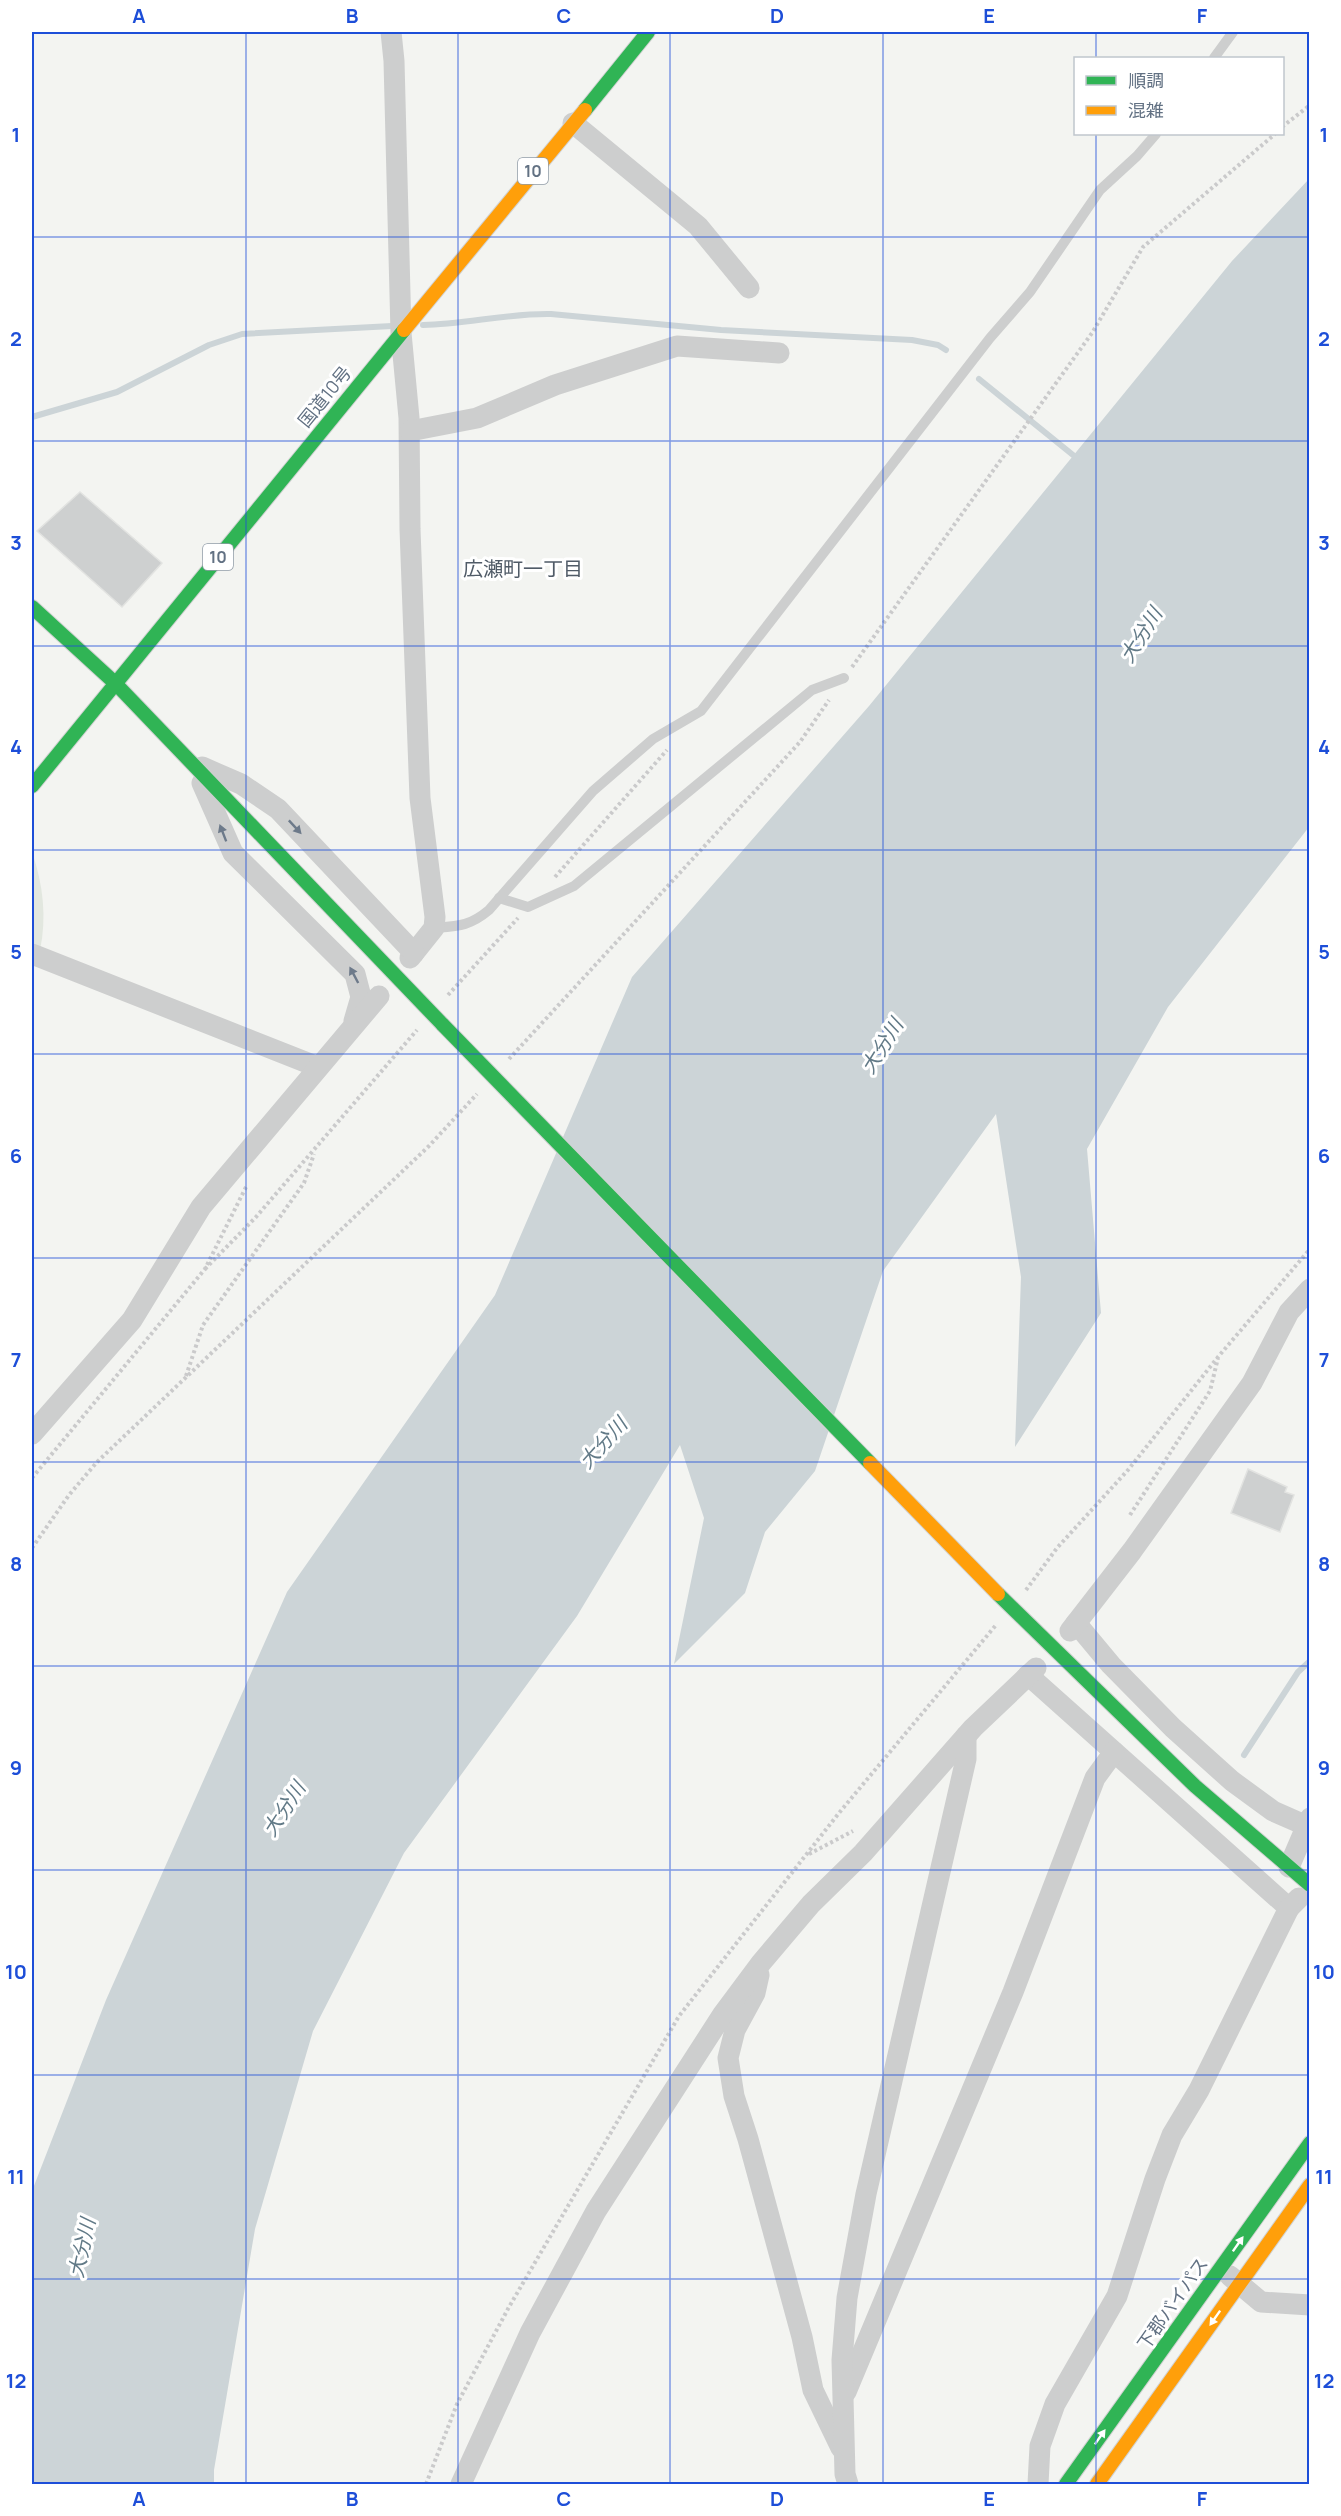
<svg xmlns="http://www.w3.org/2000/svg" width="1341" height="2516" viewBox="0 0 1341 2516" font-family="Manrope,'Noto Sans JP',sans-serif">
  <style>
    .green { fill: #e2e7df }
    .water { fill: #ccd4d7 }
    .lines { fill: none; stroke-linecap: round; stroke-linejoin: round }
    .stream { stroke: #ccd4d7; stroke-width: 6 }
    .building { fill: #ced0d0; stroke: #e2e3e1; stroke-width: 1.5 }
    .fast-casing { stroke: #d1d2d2; stroke-width: 16 }
    .slow-casing { stroke: #d1d2d2; stroke-width: 16 }
    .path { stroke: #cacacb; stroke-width: 4; stroke-dasharray: 3 3; stroke-linecap: butt }
    .lane { stroke: #cdcece; stroke-width: 10 }
    .street { stroke: #cdcece; stroke-width: 21 }
    .fast { stroke: #30b455; stroke-width: 14 }
    .slow { stroke: #ff9f0a; stroke-width: 14 }
    .fast-bridge-casing { stroke: #d1d2d2; stroke-width: 16; stroke-linecap: butt }
    .slow-bridge-casing { stroke: #d1d2d2; stroke-width: 16; stroke-linecap: butt }
    .fast-bridge { stroke: #30b455; stroke-width: 14 }
    .slow-bridge { stroke: #ff9f0a; stroke-width: 14 }
    .oneway { fill: #6d7a8a }
    .oneway2 { fill: #fff }
    .grid { fill: none; stroke: #1d4ed8; stroke-width: 1.5; stroke-opacity: 0.55 }
    .labels { text-anchor: middle; stroke-width: 6; stroke-linejoin: round; paint-order: stroke }
    .shield { fill: #fff; stroke: #919ca8; stroke-width: 1.5 }
    .shield-label { font-size: 16px; font-weight: bold; fill: #627183 }
    .street-label { font-size: 18px; fill: #627183; stroke: #fff }
    .neighbourhood-label { font-size: 20px; fill: #505b67; stroke: #fff }
    .water-label { font-size: 20px; font-style: italic; fill: #627a87; stroke: #fff }
    .neatline { fill: none; stroke: #1d4ed8; stroke-width: 2 }
    .grid-label { font-size: 20px; text-anchor: middle; font-weight: bold; fill: #1d4ed8 }
  </style>
  <rect width="100%" height="100%" fill="#f3f4f1"/>
  <!-- green -->
  <path class="green" d="M 32,852 C 43,884 47,917 40,950 L 32,946 Z"/>
  <!-- water -->
  <path class="water" d="M 1309,179 L 1309,827 L 1168,1007 L 1087,1149 L 1101,1313 L 1015,1447 L 1021,1277 L 996,1114 L 883,1271 L 815,1471 L 765,1532 L 745,1593 L 674,1664 L 704,1518 L 680,1445 L 577,1616 L 404,1853 L 313,2031 L 255,2229 L 214,2470 L 214,2484 L 32,2484 L 32,2191 L 106,2000 L 287,1592 L 495,1295 L 632,977 L 869,706 L 1232,261 Z"/>
  <g class="lines">
    <!-- stream -->
    <g class="stream">
      <path d="M 423,325 C 466,324 509,313 551,314 L 721,330 L 912,340 L 938,345 L 946,350"/>
      <path d="M 979,379 L 1073,455"/>
      <path d="M 32,417 L 117,392 L 209,345 L 242,334 L 392,326"/>
      <path d="M 1244,1755 L 1298,1672 L 1310,1661"/>
    </g>
  </g>
  <!-- building -->
  <g class="building">
    <path d="M 80,492 L 162,563 L 122,607 L 37,531 Z"/>
    <path d="M 1248,1469 L 1287,1487 L 1285,1492 L 1294,1495 L 1280,1532 L 1231,1513 Z"/>
  </g>
  <g class="lines">
    <defs>
      <g id="fast">
        <path d="M 585,110 L 648,32"/>
        <path d="M 32,607 L 115,683 L 443,1025"/>
        <path d="M 32,786 L 404,330"/>
        <path d="M 998,1594 L 1195,1786 L 1310,1885"/>
        <path d="M 1066,2484 L 1310,2143"/>
      </g>
      <g id="slow">
        <path d="M 404,330 L 585,110"/>
        <path d="M 1097,2484 L 1310,2185"/>
      </g>
    </defs>
    <!-- fast casing -->
    <use href="#fast" class="fast-casing"/>
    <!-- slow casing -->
    <use href="#slow" class="slow-casing"/>
    <!-- path -->
    <g class="path">
      <path d="M 1282,127 L 1310,105"/>
      <path d="M 852,667 L 1092,333 L 1143,247 L 1275,134"/>
      <path d="M 555,877 L 667,750"/>
      <path d="M 448,995 L 518,918"/>
      <path d="M 509,1059 L 800,742 L 829,700"/>
      <path d="M 205,1269 L 256,1217 L 417,1030"/>
      <path d="M 186,1376 L 203,1325 L 304,1183 L 314,1154"/>
      <path d="M 32,1478 L 205,1269 L 247,1185"/>
      <path d="M 1130,1515 L 1210,1391 L 1218,1358"/>
      <path d="M 32,1548 L 69,1495 L 97,1462 L 429,1146 L 477,1094"/>
      <path d="M 1026,1590 L 1057,1548 L 1128,1470 L 1218,1357 L 1310,1249"/>
      <path d="M 809,1854 L 853,1831"/>
      <path d="M 426,2484 L 457,2404 L 509,2307 L 679,2016 L 839,1813 L 996,1625"/>
    </g>
    <!-- lane -->
    <g class="lane">
      <path d="M 1214,58 L 1233,32"/>
      <path d="M 499,898 L 528,907 L 574,886 L 812,690 L 844,678"/>
      <path d="M 434,928 C 459,926 470,926 489,910 L 593,791 L 653,739 L 701,711 L 990,338 L 1030,292 L 1100,190 L 1137,156 L 1156,134"/>
    </g>
    <!-- street -->
    <g class="street">
      <path d="M 391,32 L 394,61 L 401,333 L 409,418 L 410,529 L 420,798 L 435,917 L 434,928 L 410,958"/>
      <path d="M 573,123 L 698,226 L 749,288"/>
      <path d="M 410,431 L 477,418 L 555,385 L 677,346 L 779,353"/>
      <path d="M 202,767 L 241,784 L 278,809 L 414,953"/>
      <path d="M 202,783 L 233,853 L 355,974 L 361,997 L 354,1021"/>
      <path d="M 32,954 L 318,1067"/>
      <path d="M 32,1434 L 132,1320 L 201,1207 L 379,996"/>
      <path d="M 1076,1623 L 1111,1665 L 1173,1728 L 1232,1781 L 1273,1811 L 1307,1826"/>
      <path d="M 1070,1631 L 1132,1551 L 1252,1383 L 1289,1312 L 1310,1289"/>
      <path d="M 1028,1675 L 1289,1908 L 1299,1898"/>
      <path d="M 1289,1867 L 1310,1818"/>
      <path d="M 759,1975 L 755,1993 L 735,2030 L 728,2058 L 734,2096 L 748,2139 L 802,2337 L 813,2390 L 841,2448"/>
      <path d="M 1230,2276 L 1261,2302 L 1310,2305"/>
      <path d="M 846,2392 L 1013,1992 L 1095,1778 L 1114,1752"/>
      <path d="M 461,2484 L 530,2333 L 596,2211 L 723,2014 L 761,1963 L 811,1904 L 863,1853 L 973,1728 L 1036,1668"/>
      <path d="M 848,2484 L 845,2474 L 842,2360 L 847,2298 L 866,2194 L 966,1759 L 966,1736"/>
      <path d="M 1038,2484 L 1040,2446 L 1055,2404 L 1117,2296 L 1155,2179 L 1172,2135 L 1199,2090 L 1289,1908"/>
    </g>
    <!-- fast -->
    <use href="#fast" class="fast"/>
    <!-- slow -->
    <use href="#slow" class="slow"/>
    <defs>
      <path id="fast-bridge" d="M 443,1025 L 870,1463"/>
      <path id="slow-bridge" d="M 870,1463 L 998,1594"/>
    </defs>
    <!-- fast-bridge casing -->
    <use href="#fast-bridge" class="fast-bridge-casing"/>
    <!-- slow-bridge casing -->
    <use href="#slow-bridge" class="slow-bridge-casing"/>
    <!-- fast-bridge -->
    <use href="#fast-bridge" class="fast-bridge"/>
    <!-- slow-bridge -->
    <use href="#slow-bridge" class="slow-bridge"/>
  </g>
  <!-- one-way arrows -->
  <defs><path id="oneway-solid" d="M-6-.8H1V-3.2L6.5 0L1 3.2V.8H-6Z" transform="scale(1.5)"/></defs>
  <g class="oneway">
    <use href="#oneway-solid" transform="translate(295 827) rotate(47)"/>
    <use href="#oneway-solid" transform="translate(223 833) rotate(-111)"/>
    <use href="#oneway-solid" transform="translate(354 975) rotate(-118)"/>
  </g>
  <g class="oneway2">
    <use href="#oneway-solid" transform="translate(1238 2244) rotate(-55)"/>
    <use href="#oneway-solid" transform="translate(1215 2318) rotate(125)"/>
    <use href="#oneway-solid" transform="translate(1100 2437) rotate(-55)"/>
  </g>
  <!-- grid -->
  <path class="grid" d="M 246,32 L 246,2484M 458,32 L 458,2484M 670,32 L 670,2484M 883,32 L 883,2484M 1096,32 L 1096,58M 1096,134 L 1096,2484M 32,237 L 1310,237M 32,441 L 1310,441M 32,646 L 1310,646M 32,850 L 1310,850M 32,1054 L 1310,1054M 32,1258 L 1310,1258M 32,1462 L 1310,1462M 32,1666 L 1310,1666M 32,1870 L 1310,1870M 32,2075 L 1310,2075M 32,2279 L 1310,2279"/>
  <g class="labels">
    <!-- shield labels -->
    <g class="shield">
      <rect x="518" y="158" width="30" height="26" rx="4.5"/>
      <rect x="203" y="544" width="30" height="26" rx="4.5"/>
    </g>
    <g class="shield-label">
      <text x="533" y="177">10</text>
      <text x="218" y="563">10</text>
    </g>
    <!-- street labels -->
    <g class="street-label">
      <text transform="translate(325 397) rotate(-51)" y="6">国道10号</text>
      <text transform="translate(1173 2304) rotate(-55)" y="6">下郡バイパス</text>
    </g>
    <!-- neighbourhood labels -->
    <g class="neighbourhood-label">
      <text x="523" y="576">広瀬町一丁目</text>
    </g>
    <!-- water labels -->
    <g class="water-label">
      <text transform="translate(1141 635) rotate(-58)" y="7">大分川</text>
      <text transform="translate(882 1046) rotate(-58)" y="7">大分川</text>
      <text transform="translate(603 1443) rotate(-48)" y="7">大分川</text>
      <text transform="translate(284 1809) rotate(-57)" y="7">大分川</text>
      <text transform="translate(82 2248) rotate(-78)" y="7">大分川</text>
    </g>
  </g>
  <!-- border -->
  <rect width="1341" height="2516" fill="none" stroke="#ffffff" stroke-width="66"/>
  <!-- legend -->
  <rect x="1074" y="57" width="210" height="78" fill="#ffffff" stroke="#c0c6cd" stroke-width="1.5"/>
  <rect x="1086" y="76" width="30" height="9" fill="#30b455" stroke="#c0c6cd" stroke-width="1.5"/>
  <text x="1128" y="87" font-size="18" fill="#627183">順調</text>
  <rect x="1086" y="106" width="30" height="9" fill="#ff9f0a" stroke="#c0c6cd" stroke-width="1.5"/>
  <text x="1128" y="117" font-size="18" fill="#627183">混雑</text>
  <rect x="33" y="33" width="1275" height="2450" class="neatline"/>
  <g class="grid-label">
    <text x="139" y="23">A</text>
    <text x="352" y="23">B</text>
    <text x="564" y="23">C</text>
    <text x="777" y="23">D</text>
    <text x="989" y="23">E</text>
    <text x="1202" y="23">F</text>
    <text x="16" y="142">1</text>
    <text x="1324" y="142">1</text>
    <text x="16" y="346">2</text>
    <text x="1324" y="346">2</text>
    <text x="16" y="550">3</text>
    <text x="1324" y="550">3</text>
    <text x="16" y="754">4</text>
    <text x="1324" y="754">4</text>
    <text x="16" y="959">5</text>
    <text x="1324" y="959">5</text>
    <text x="16" y="1163">6</text>
    <text x="1324" y="1163">6</text>
    <text x="16" y="1367">7</text>
    <text x="1324" y="1367">7</text>
    <text x="16" y="1571">8</text>
    <text x="1324" y="1571">8</text>
    <text x="16" y="1775">9</text>
    <text x="1324" y="1775">9</text>
    <text x="16" y="1979">10</text>
    <text x="1324" y="1979">10</text>
    <text x="16" y="2184">11</text>
    <text x="1324" y="2184">11</text>
    <text x="16" y="2388">12</text>
    <text x="1324" y="2388">12</text>
    <text x="139" y="2506">A</text>
    <text x="352" y="2506">B</text>
    <text x="564" y="2506">C</text>
    <text x="777" y="2506">D</text>
    <text x="989" y="2506">E</text>
    <text x="1202" y="2506">F</text>
  </g>
</svg>
